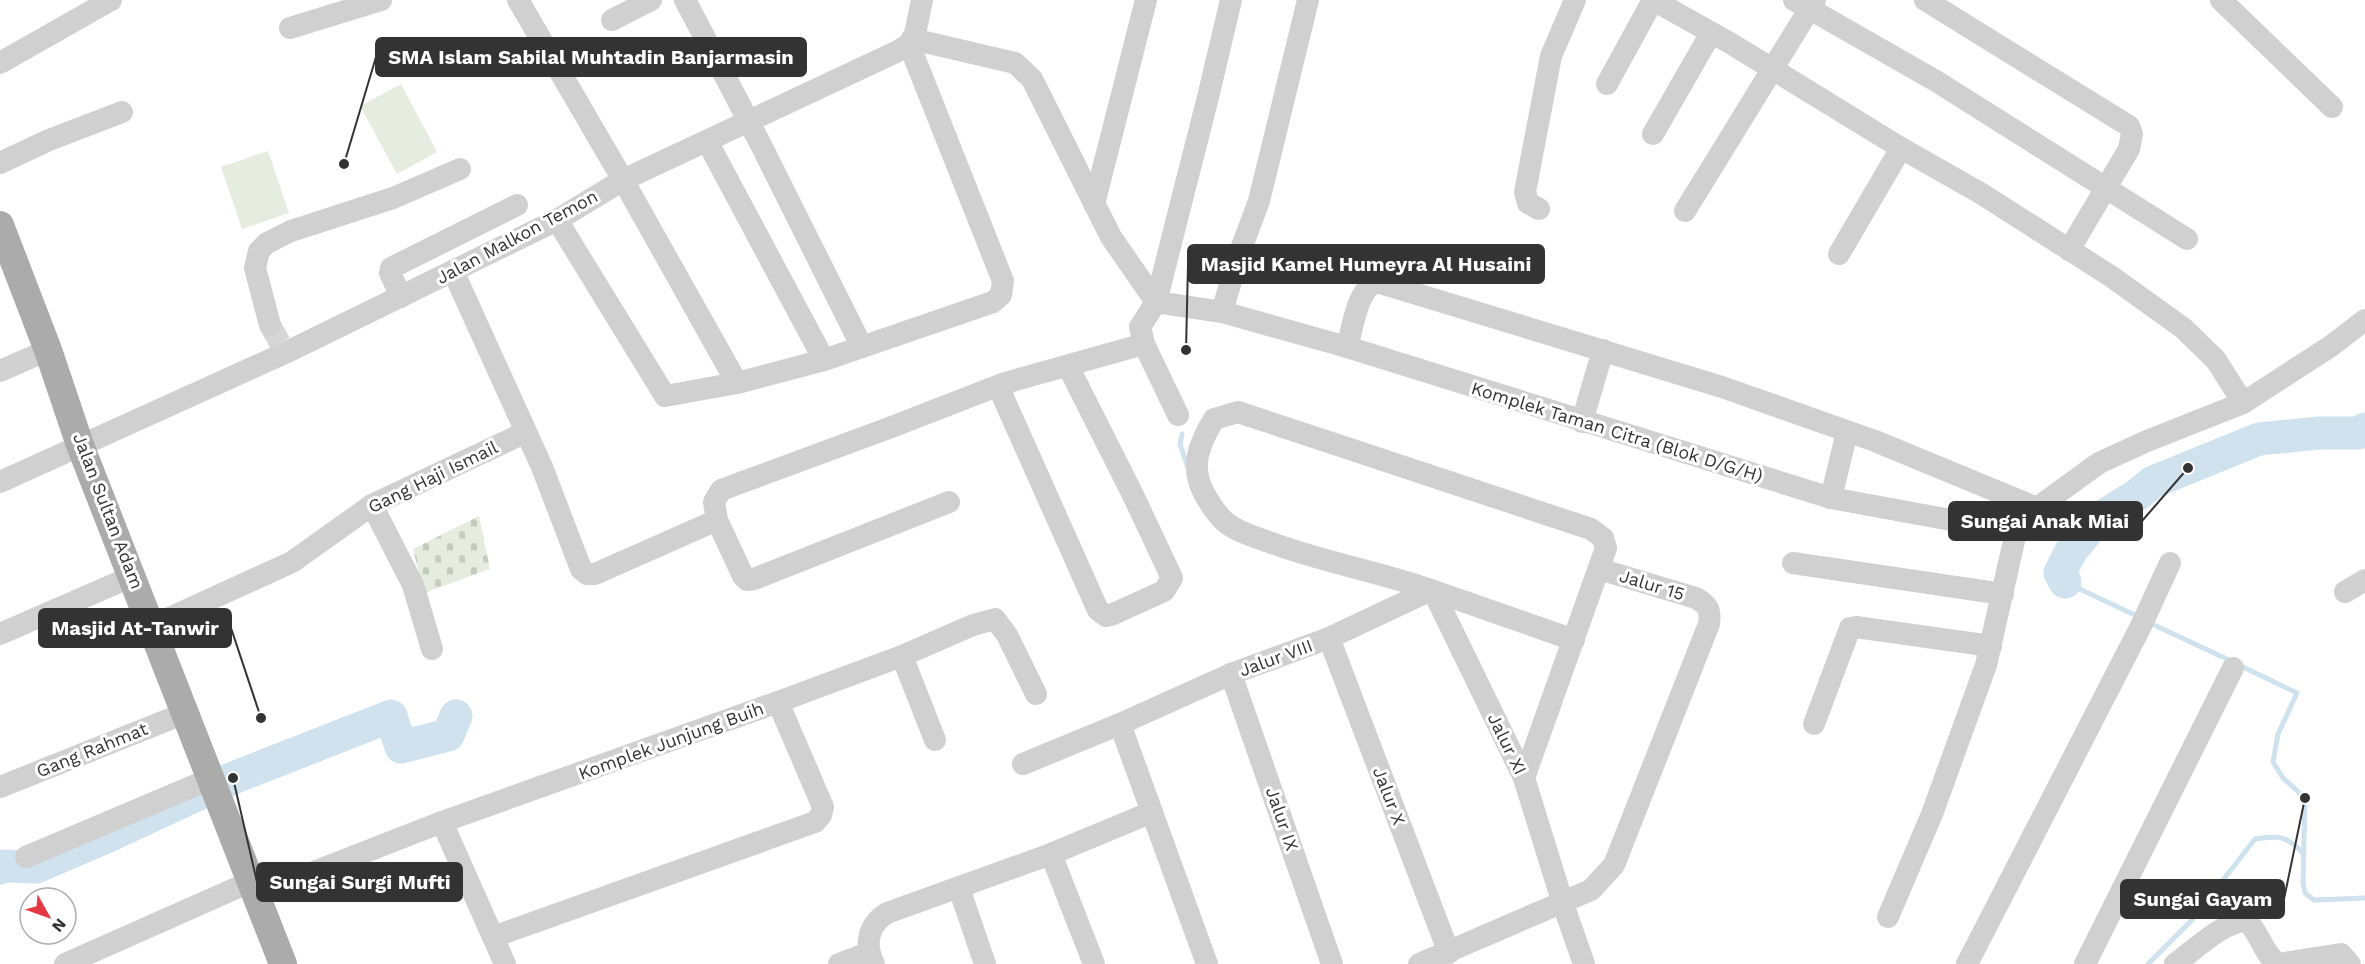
<svg xmlns="http://www.w3.org/2000/svg" width="2365" height="964" viewBox="0 0 2365 964" font-family="'Work Sans',sans-serif">
  <style>
    .cemetery { fill: url(#cemetery-stones) }
    .pitch { fill: #e6ecdf }
    .lines { fill: none; stroke-linecap: round; stroke-linejoin: round }
    .stream { stroke: #cfe2ee; stroke-width: 5 }
    .river { stroke: #cfe2ee; stroke-width: 33 }
    .minor-tunnel { stroke: #d6d6d6; stroke-width: 22; stroke-dasharray: 22 11; stroke-linecap: butt }
    .minor { stroke: #d0d0d0; stroke-width: 22 }
    .major { stroke: #ababab; stroke-width: 28 }
    .labels { text-anchor: middle; stroke-width: 6; stroke-linejoin: round; paint-order: stroke }
    .street-label { font-size: 18px; fill: #333; stroke: #fff }
    .leader { fill: none; stroke: #333; stroke-width: 2 }
    .callout-dot { fill: #333; stroke: #fff; stroke-width: 2 }
    .callout { fill: #333; stroke: #333; stroke-width: 2 }
    .callout-label { font-size: 20px; text-anchor: middle; font-weight: bold; fill: #fff }
  </style>
  <defs>
    <pattern id="cemetery-stones" width="16" height="16" patternUnits="userSpaceOnUse" patternTransform="scale(1.5)"><rect width="16" height="16" fill="#e6ecdf"/><path d="M2 7V4a2 2 0 0 1 4 0v3zM10 15v-3a2 2 0 0 1 4 0v3z" fill="#c6cbc0"/></pattern>
  </defs>
  <rect width="100%" height="100%" fill="#fff"/>
  <!-- cemetery -->
  <path class="cemetery" d="M 479,516 L 490,569 L 424,593 L 413,549 Z"/>
  <!-- pitch -->
  <g class="pitch">
    <path d="M 401,84 L 437,152 L 397,174 L 360,106 Z"/>
    <path d="M 268,151 L 289,213 L 242,229 L 221,167 Z"/>
  </g>
  <g class="lines">
    <!-- stream -->
    <g class="stream">
      <path d="M 1182,434 L 1180,444 L 1188,468"/>
      <path d="M 2065,582 L 2139,617"/>
      <path d="M 2150,623 L 2231,661"/>
      <path d="M 2239,665 L 2297,693 L 2278,734 L 2273,762 L 2283,778 L 2305,798 L 2303,882 L 2305,893 L 2314,900 L 2365,898"/>
      <path d="M 2148,964 L 2191,921 L 2255,839 C 2278,835 2288,836 2304,854"/>
    </g>
    <!-- river -->
    <g class="river">
      <path d="M 2065,582 L 2060,573 L 2071,551 L 2097,520 L 2137,495 L 2153,482 L 2259,439 L 2319,433 L 2358,433 L 2365,429"/>
      <path d="M 0,868 L 4,866 L 36,867 L 106,837 L 233,778 L 391,716 L 401,747 L 448,735 L 456,716"/>
    </g>
    <!-- minor-tunnel -->
    <path class="minor-tunnel" d="M 270,325 L 280,343"/>
    <!-- minor -->
    <g class="minor">
      <path d="M 518,0 L 623,180 L 737,383"/>
      <path d="M 685,0 L 761,145 L 862,347"/>
      <path d="M 1653,0 L 1730,43 L 1901,148 L 1982,194 L 2112,277 L 2183,328 L 2216,360 L 2243,403"/>
      <path d="M 1794,0 L 1936,81 L 2187,239"/>
      <path d="M 1925,0 L 2129,126 L 2132,134 L 2129,149 L 2069,250"/>
      <path d="M 2221,0 L 2332,107"/>
      <path d="M 612,20 L 651,0"/>
      <path d="M 290,28 L 381,0"/>
      <path d="M 912,39 L 1015,63 L 1032,79 L 1111,237 L 1156,302 L 1222,312 L 1347,347 L 1831,498 L 2016,532"/>
      <path d="M 0,63 L 111,0"/>
      <path d="M 1607,84 L 1653,0"/>
      <path d="M 1653,134 L 1711,33"/>
      <path d="M 707,141 L 824,360"/>
      <path d="M 0,163 L 49,140 L 122,112"/>
      <path d="M 1094,204 L 1146,0"/>
      <path d="M 1539,209 L 1528,203 L 1525,192 L 1551,56 L 1575,0"/>
      <path d="M 1685,211 L 1815,0"/>
      <path d="M 557,220 L 665,396 L 737,383 L 824,360 L 993,302 L 1001,295 L 1003,281 L 909,44"/>
      <path d="M 1839,254 L 1901,148"/>
      <path d="M 453,271 L 542,467 L 581,569 L 587,574 L 595,574 L 717,520"/>
      <path d="M 401,297 L 390,273 L 391,268 L 517,205"/>
      <path d="M 1222,312 L 1238,257 L 1259,201 L 1308,0"/>
      <path d="M 270,325 L 255,268 L 259,251 L 267,243 L 291,231 L 393,198 L 460,169"/>
      <path d="M 1347,347 C 1353,328 1357,288 1377,282 L 1722,387 L 1875,441 L 2037,508"/>
      <path d="M 0,371 L 48,350"/>
      <path d="M 998,386 L 1098,610 L 1106,616 L 1111,615 L 1164,591 L 1172,578 L 1133,495 L 1068,366"/>
      <path d="M 1178,415 L 1144,344 L 1140,327 L 1156,302 L 1209,93 L 1231,0"/>
      <path d="M 1582,422 L 1603,350"/>
      <path d="M 0,482 L 285,353 L 557,220 L 623,180 L 896,52 L 909,44 L 915,34 L 922,0"/>
      <path d="M 1831,498 L 1847,432"/>
      <path d="M 949,502 L 754,579 L 747,580 L 743,576 L 717,520 L 714,502 L 721,490 L 889,428 L 1005,383 L 1144,344"/>
      <path d="M 372,505 L 413,585 L 432,649"/>
      <path d="M 1793,563 L 2003,594"/>
      <path d="M 1433,591 L 1524,778 L 1563,904 L 1584,964"/>
      <path d="M 2345,592 L 2365,580"/>
      <path d="M 152,626 L 292,562 L 372,505 L 526,432"/>
      <path d="M 0,634 L 133,576"/>
      <path d="M 1329,638 L 1449,953"/>
      <path d="M 902,656 L 935,740"/>
      <path d="M 1231,674 L 1332,964"/>
      <path d="M 778,702 L 902,656 L 973,625 L 995,619 L 1007,635 L 1036,694"/>
      <path d="M 1814,724 L 1850,628 L 1856,627 L 1991,646"/>
      <path d="M 1023,764 L 1120,724"/>
      <path d="M 1524,778 L 1606,548 L 1603,538 L 1591,529 L 1238,412 L 1214,419 C 1199,444 1189,467 1205,495 C 1210,504 1216,513 1224,521 C 1237,532 1253,536 1269,542 C 1321,562 1378,571 1431,590 C 1479,607 1526,623 1574,640"/>
      <path d="M 0,787 L 185,713"/>
      <path d="M 442,822 L 505,964"/>
      <path d="M 1051,854 L 1094,964"/>
      <path d="M 26,857 L 210,779"/>
      <path d="M 959,888 L 985,964"/>
      <path d="M 255,895 L 442,822 L 778,702 L 823,807 L 821,815 L 815,822 L 493,937"/>
      <path d="M 1888,917 L 1932,814 L 1986,665 L 2016,532 L 2037,508 L 2099,463 L 2147,441 L 2243,403 L 2331,346 L 2365,320"/>
      <path d="M 65,964 L 250,882"/>
      <path d="M 839,964 L 868,953"/>
      <path d="M 874,964 C 864,944 868,925 887,913 L 1051,854 L 1152,812"/>
      <path d="M 1207,964 L 1120,724 L 1231,674 L 1329,638 L 1431,590"/>
      <path d="M 1419,964 L 1591,890 L 1614,865 L 1709,624 C 1711,610 1708,605 1696,598 L 1599,569"/>
      <path d="M 1967,964 L 2141,626 L 2170,563"/>
      <path d="M 2085,964 L 2233,668"/>
      <path d="M 2175,964 C 2193,951 2225,920 2247,921 C 2260,933 2263,954 2278,964 L 2341,954 L 2350,964"/>
    </g>
    <!-- major -->
    <path class="major" d="M 0,225 L 48,350 L 80,445 L 283,964"/>
  </g>
  <g class="labels">
    <!-- street labels -->
    <g class="street-label">
      <text transform="translate(517 237) rotate(-28)" y="6">Jalan Malkon Temon</text>
      <text transform="translate(1617 432) rotate(17)" y="6">Komplek Taman Citra (Blok D/G/H)</text>
      <text transform="translate(433 477) rotate(-26)" y="6">Gang Haji Ismail</text>
      <text transform="translate(108 511) rotate(69)" y="6">Jalan Sultan Adam</text>
      <text transform="translate(1652 585) rotate(17)" y="6">Jalur 15</text>
      <text transform="translate(1276 658) rotate(-20)" y="6">Jalur VIII</text>
      <text transform="translate(671 741) rotate(-20)" y="6">Komplek Junjung Buih</text>
      <text transform="translate(1507 744) rotate(64)" y="6">Jalur XI</text>
      <text transform="translate(92 750) rotate(-22)" y="6">Gang Rahmat</text>
      <text transform="translate(1389 796) rotate(69)" y="6">Jalur X</text>
      <text transform="translate(1282 819) rotate(71)" y="6">Jalur IX</text>
    </g>
  </g>
  <!-- callouts -->
  <path class="leader" d="M344 164L376 57M1186 350L1188 264M2188 468L2142 521M261 718L231 628M233 778L257 882M2305 798L2284 899"/>
  <g class="callout-dot">
    <circle cx="344" cy="164" r="6"/>
    <circle cx="1186" cy="350" r="6"/>
    <circle cx="2188" cy="468" r="6"/>
    <circle cx="261" cy="718" r="6"/>
    <circle cx="233" cy="778" r="6"/>
    <circle cx="2305" cy="798" r="6"/>
  </g>
  <g class="callout">
    <rect x="376" y="38" width="430" height="38" rx="6"/>
    <rect x="1188" y="245" width="356" height="38" rx="6"/>
    <rect x="1949" y="502" width="193" height="38" rx="6"/>
    <rect x="39" y="609" width="192" height="38" rx="6"/>
    <rect x="257" y="863" width="205" height="38" rx="6"/>
    <rect x="2121" y="880" width="163" height="38" rx="6"/>
  </g>
  <g class="callout-label">
    <text x="591" y="64">SMA Islam Sabilal Muhtadin Banjarmasin</text>
    <text x="1366" y="271">Masjid Kamel Humeyra Al Husaini</text>
    <text x="2045" y="528">Sungai Anak Miai</text>
    <text x="135" y="635">Masjid At-Tanwir</text>
    <text x="360" y="889">Sungai Surgi Mufti</text>
    <text x="2203" y="906">Sungai Gayam</text>
  </g>
  <!-- north arrow -->
  <g transform="translate(48 916) rotate(130)"><circle r="28" fill="#ffffff" stroke="#adadad" stroke-width="1.5"/>
  <path d="M0-4.5L10 22L0 15L-10 22Z" fill="#e63946"/>
  <text y="-9" font-size="16" font-weight="bold" text-anchor="middle" fill="#333333">N</text>
  </g>
</svg>
